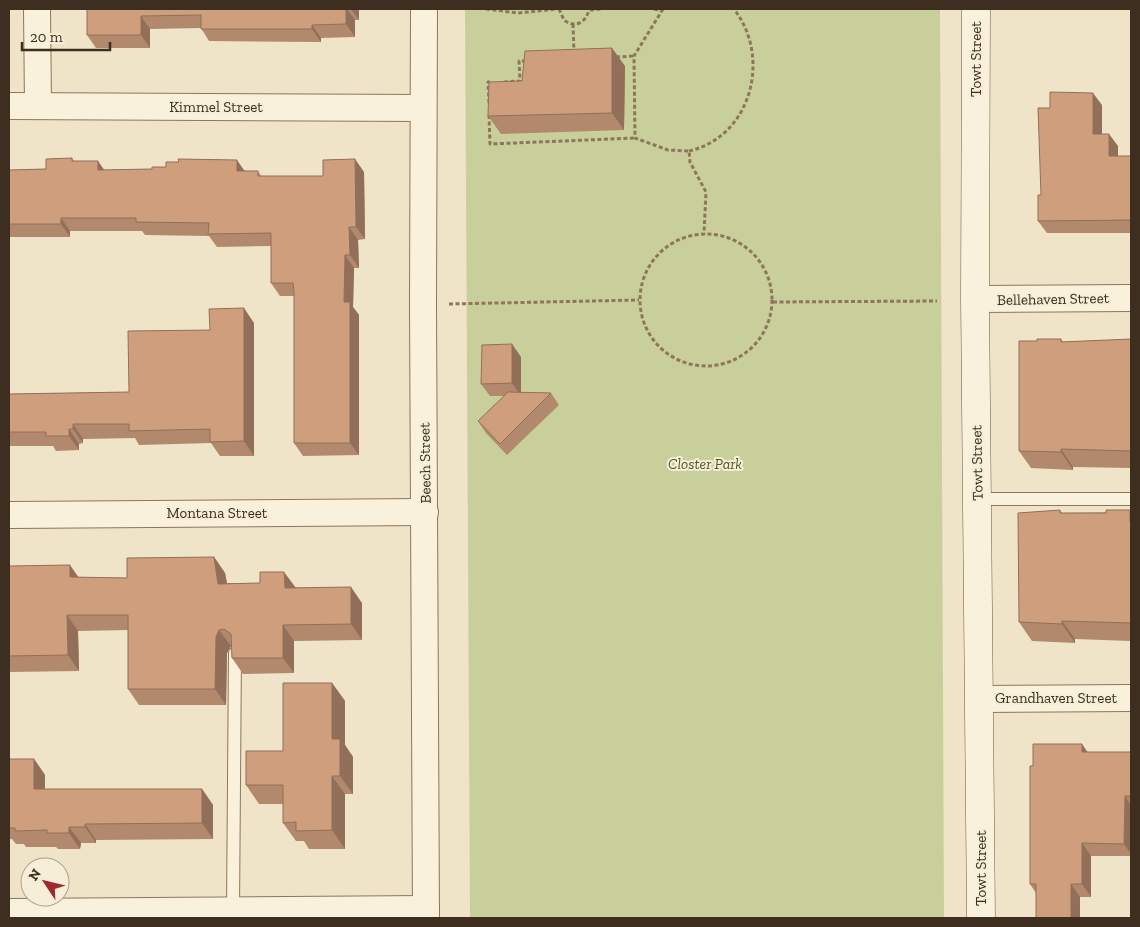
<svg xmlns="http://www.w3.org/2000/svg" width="1140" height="927" viewBox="0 0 1140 927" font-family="'Zilla Slab',serif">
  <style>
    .green { fill: #c9cf9b }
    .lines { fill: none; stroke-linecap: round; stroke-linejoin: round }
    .lane-casing { stroke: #8d765c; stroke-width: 14 }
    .street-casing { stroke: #8d765c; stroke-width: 28 }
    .secondary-casing { stroke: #6f573f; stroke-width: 29 }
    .path { stroke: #8d765c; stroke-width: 3; stroke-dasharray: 4 2.5; stroke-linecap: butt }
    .lane { stroke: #faf1dc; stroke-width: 12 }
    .street { stroke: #faf1dc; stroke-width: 26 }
    .secondary { stroke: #faf1dc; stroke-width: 28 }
    .wall { fill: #b2896c }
    .shaded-wall { fill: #916f58 }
    .building { fill: #cf9f7d; stroke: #916f58 }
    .labels { text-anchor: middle; stroke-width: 4; stroke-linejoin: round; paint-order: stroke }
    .street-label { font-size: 15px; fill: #3d2e20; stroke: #f7eed8 }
    .park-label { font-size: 15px; font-style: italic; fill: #4d5a26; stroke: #f7eed8 }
  </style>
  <rect width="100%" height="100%" fill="#f0e4c8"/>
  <!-- green -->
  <path class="green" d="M 465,9 L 940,9 L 944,918 L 470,918 Z"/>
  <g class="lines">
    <defs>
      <g id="lane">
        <path d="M 978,499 L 1131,499"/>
        <path d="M 233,910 L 235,653"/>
      </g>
      <g id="street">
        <path d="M 37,9 L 38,106"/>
        <path d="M 424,9 L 423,305 L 426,918"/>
        <path d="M 9,106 L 423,108"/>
        <path d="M 975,299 L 1131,298"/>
        <path d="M 9,515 L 425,512"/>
        <path d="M 981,699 L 1131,698"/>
        <path d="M 9,912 L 426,909"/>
      </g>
      <path id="secondary" d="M 976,9 L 975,299 L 981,918"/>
    </defs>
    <!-- lane casing -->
    <use href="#lane" class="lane-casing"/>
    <!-- street casing -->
    <use href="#street" class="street-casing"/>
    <!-- secondary casing -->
    <use href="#secondary" class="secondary-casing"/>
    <!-- path -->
    <g class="path">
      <path d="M 486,9 L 518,13 L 557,9"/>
      <path d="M 559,9 L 564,20 C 575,29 587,22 589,9"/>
      <path d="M 654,9 L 661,11"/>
      <path d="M 663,9 L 634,56 L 635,138 L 668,150 L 689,151 L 690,162 L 706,192 L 704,234"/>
      <path d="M 590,10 L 602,9"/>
      <path d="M 573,24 L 574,53"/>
      <path d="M 616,57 L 634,56"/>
      <path d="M 504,82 L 520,81 L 519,61 L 527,61"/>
      <path d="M 489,103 L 488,82 L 490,82"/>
      <path d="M 489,115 L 490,144 L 635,138"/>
      <path d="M 689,151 C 751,137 772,58 734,9"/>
      <circle cx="706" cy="300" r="66"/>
      <path d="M 773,302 L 937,301"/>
      <path d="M 449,304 L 639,300"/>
    </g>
    <!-- lane -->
    <use href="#lane" class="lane"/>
    <!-- street -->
    <use href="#street" class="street"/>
    <!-- secondary -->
    <use href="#secondary" class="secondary"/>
  </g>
  <!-- wall -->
  <g class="wall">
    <path d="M 87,9 L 359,9 L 359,20 L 355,20 L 355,37 L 321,38 L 321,42 L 209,41 L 201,28 L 150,29 L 150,48 L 96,48 L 87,35 Z"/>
    <path d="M 625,66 L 624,130 L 501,134 L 488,116 L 522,81 Z"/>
    <path d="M 1102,105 L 1102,134 L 1118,146 L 1118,156 L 1131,156 L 1131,233 L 1047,233 L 1038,221 L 1050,108 Z"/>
    <path d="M 72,158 L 74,161 L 104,170 L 258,171 L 261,176 L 323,176 L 364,172 L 365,239 L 358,240 L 359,268 L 354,268 L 353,307 L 359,315 L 359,455 L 303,456 L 294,443 L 294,296 L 280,296 L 271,283 L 271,246 L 217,247 L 209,236 L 145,235 L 142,231 L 70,231 L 70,237 L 9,237 L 9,170 L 46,169 Z"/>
    <path d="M 254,323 L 254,456 L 220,456 L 211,443 L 139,445 L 135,438 L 83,439 L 83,443 L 79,444 L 79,450 L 56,451 L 53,446 L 9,446 L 9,394 L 129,392 L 210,330 Z"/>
    <path d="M 1061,339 L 1063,342 L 1131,339 L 1131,468 L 1073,467 L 1073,470 L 1031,468 L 1019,451 L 1037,341 Z"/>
    <path d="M 521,357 L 521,393 L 551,393 L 559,405 L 507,455 L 486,433 L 478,421 L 504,396 L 490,396 L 481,384 Z"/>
    <path d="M 1060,510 L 1062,513 L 1131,512 L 1131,641 L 1075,639 L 1075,643 L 1032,641 L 1019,622 Z"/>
    <path d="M 214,557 L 225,573 L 227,583 L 296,588 L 362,603 L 362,640 L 294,641 L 294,673 L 243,674 L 232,658 L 231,646 L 227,653 L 226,705 L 139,705 L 128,689 L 128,630 L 78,631 L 79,671 L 9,672 L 9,566 L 79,577 L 127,578 Z"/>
    <path d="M 332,683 L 345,701 L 345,745 L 353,757 L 353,794 L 345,794 L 345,849 L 309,849 L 304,841 L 296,841 L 283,823 L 283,804 L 259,804 L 246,785 L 283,751 Z"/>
    <path d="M 1088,752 L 1131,752 L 1131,856 L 1091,856 L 1091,897 L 1080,897 L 1080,918 L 1036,918 L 1036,893 L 1030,884 L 1033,766 Z"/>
    <path d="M 9,753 L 10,755 L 10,759 L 34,759 L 45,775 L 45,789 L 202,789 L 213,805 L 213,839 L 96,840 L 96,843 L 81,843 L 80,849 L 58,849 L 56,847 L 26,847 L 24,844 L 16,844 L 12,839 L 9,839 Z"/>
  </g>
  <!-- shaded-wall -->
  <g class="shaded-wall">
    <path d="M 346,9 L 347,9 L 355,20 L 355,37 L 346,24 Z"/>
    <path d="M 351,9 L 359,9 L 359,20 Z"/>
    <path d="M 141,16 L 150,29 L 150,48 L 141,35 Z"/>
    <path d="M 312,25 L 321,38 L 321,42 L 312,29 Z"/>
    <path d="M 612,48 L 625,66 L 624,130 L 612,113 Z"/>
    <path d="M 1093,93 L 1102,105 L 1102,147 L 1093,134 Z"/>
    <path d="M 1109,134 L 1118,146 L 1118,168 L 1109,156 Z"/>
    <path d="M 355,159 L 364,172 L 365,239 L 356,227 Z"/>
    <path d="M 237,160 L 246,173 L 237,171 Z"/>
    <path d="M 98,161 L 107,174 L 98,170 Z"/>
    <path d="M 61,218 L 70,231 L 70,237 L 61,224 Z"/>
    <path d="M 349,227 L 358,240 L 359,268 L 350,255 Z"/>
    <path d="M 345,255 L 354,268 L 353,307 L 359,315 L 359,455 L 350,443 L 344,302 Z"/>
    <path d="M 244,308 L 254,323 L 254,456 L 244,441 Z"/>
    <path d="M 512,344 L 521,357 L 521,396 L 512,383 Z"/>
    <path d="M 73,424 L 83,439 L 83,443 L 73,429 Z"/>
    <path d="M 69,429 L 79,444 L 79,450 L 69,436 Z"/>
    <path d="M 1061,449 L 1073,467 L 1073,470 L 1061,452 Z"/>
    <path d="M 1130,510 L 1131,512 L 1131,524 L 1130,522 Z"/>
    <path d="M 214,557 L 225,573 L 230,600 L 218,584 Z"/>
    <path d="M 70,565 L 81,581 L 70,577 Z"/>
    <path d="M 284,572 L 296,588 L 285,588 Z"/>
    <path d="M 351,587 L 362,603 L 362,640 L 351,624 Z"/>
    <path d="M 67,615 L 78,631 L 79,671 L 68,655 Z"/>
    <path d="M 1062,621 L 1075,639 L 1075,643 L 1062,624 Z"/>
    <path d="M 283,625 L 294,641 L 294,673 L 283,658 Z"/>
    <path d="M 219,630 L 231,646 L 227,653 L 226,705 L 215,689 L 216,637 Z"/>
    <path d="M 332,683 L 345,701 L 345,745 L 353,757 L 353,794 L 340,776 L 332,739 Z"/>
    <path d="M 1082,744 L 1091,757 L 1082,752 Z"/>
    <path d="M 34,759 L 45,775 L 45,805 L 34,789 Z"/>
    <path d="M 332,776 L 345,794 L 345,849 L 332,830 Z"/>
    <path d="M 202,789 L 213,805 L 213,839 L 202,823 Z"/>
    <path d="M 1125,796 L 1131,805 L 1131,854 L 1124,844 Z"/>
    <path d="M 85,824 L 96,840 L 96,843 L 85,827 Z"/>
    <path d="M 69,827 L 81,843 L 80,849 L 69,833 Z"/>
    <path d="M 1082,843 L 1091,856 L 1091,897 L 1082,884 Z"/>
    <path d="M 1071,884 L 1080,897 L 1080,918 L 1071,918 Z"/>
  </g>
  <!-- building -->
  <g class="building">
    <path d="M 87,9 L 346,9 L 346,24 L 312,25 L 312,29 L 201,29 L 201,15 L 141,16 L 141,35 L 87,35 Z"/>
    <path d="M 612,48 L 612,113 L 488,116 L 489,82 L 522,81 L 525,51 Z"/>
    <path d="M 1050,92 L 1093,93 L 1093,134 L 1109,134 L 1109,156 L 1131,156 L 1131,220 L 1038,221 L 1038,195 L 1041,195 L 1038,108 L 1050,108 Z"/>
    <path d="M 72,158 L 72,161 L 98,161 L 98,170 L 152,169 L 152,167 L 166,167 L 166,162 L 179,162 L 178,159 L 237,160 L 237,171 L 258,171 L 258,176 L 323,176 L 323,160 L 355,159 L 356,227 L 349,227 L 350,255 L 345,255 L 344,302 L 350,302 L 350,443 L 294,443 L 294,292 L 293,283 L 271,283 L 271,233 L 208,234 L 209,223 L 136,222 L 136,218 L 61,218 L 61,224 L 9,224 L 9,170 L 46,169 L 46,159 Z"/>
    <path d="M 244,308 L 244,441 L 210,442 L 210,429 L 129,431 L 129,424 L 73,424 L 73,429 L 69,429 L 69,436 L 46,436 L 46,432 L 9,432 L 9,394 L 129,392 L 128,331 L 210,330 L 209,309 Z"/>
    <path d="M 1037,339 L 1061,339 L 1061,342 L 1131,339 L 1131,451 L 1061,449 L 1061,452 L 1019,451 L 1019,341 L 1037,341 Z"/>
    <path d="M 512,344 L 512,383 L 481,384 L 482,345 Z"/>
    <path d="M 508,392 L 551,393 L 500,444 L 478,421 Z"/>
    <path d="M 1060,510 L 1060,513 L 1106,513 L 1106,510 L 1130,510 L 1130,522 L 1131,522 L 1131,623 L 1062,621 L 1062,624 L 1019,622 L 1018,513 Z"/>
    <path d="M 214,557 L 218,584 L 260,583 L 260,572 L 284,572 L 285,588 L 351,587 L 351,624 L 283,625 L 283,658 L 232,658 L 231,634 L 224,629 L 219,630 L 216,637 L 215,689 L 128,689 L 128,615 L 67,615 L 68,655 L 9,656 L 9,566 L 70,565 L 70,577 L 127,578 L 127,558 Z"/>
    <path d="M 283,683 L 332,683 L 332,739 L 340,739 L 340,776 L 332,776 L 332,830 L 296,831 L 296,822 L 283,823 L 283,785 L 246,785 L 246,751 L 283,751 Z"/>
    <path d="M 1033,744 L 1082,744 L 1082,752 L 1131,752 L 1131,796 L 1125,796 L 1124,844 L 1082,843 L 1082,884 L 1071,884 L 1071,918 L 1036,918 L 1036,884 L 1030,884 L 1030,766 L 1033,766 Z"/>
    <path d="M 9,759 L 34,759 L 34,789 L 202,789 L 202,823 L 85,824 L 85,827 L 69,827 L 69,833 L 47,833 L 47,830 L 15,831 L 15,828 L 9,828 Z"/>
  </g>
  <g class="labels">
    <!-- street labels -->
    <g class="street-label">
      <text transform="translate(976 59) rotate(-90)" y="5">Towt Street</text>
      <text x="216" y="112">Kimmel Street</text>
      <text transform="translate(1053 299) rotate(-1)" y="5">Bellehaven Street</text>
      <text transform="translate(425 463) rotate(-91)" y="5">Beech Street</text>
      <text transform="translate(977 463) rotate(-91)" y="5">Towt Street</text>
      <text x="217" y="518">Montana Street</text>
      <text x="1056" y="703">Grandhaven Street</text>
      <text transform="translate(981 868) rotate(-90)" y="5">Towt Street</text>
    </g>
    <!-- park labels -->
    <g class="park-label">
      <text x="705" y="469">Closter Park</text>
    </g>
  </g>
  <!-- border -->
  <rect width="1140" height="927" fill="none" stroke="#3d2e20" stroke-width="20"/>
  <!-- north arrow -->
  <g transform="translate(45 882) rotate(305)"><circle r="24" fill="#f7eed8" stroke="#ada18e"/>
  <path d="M0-4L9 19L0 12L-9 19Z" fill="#9e2a2b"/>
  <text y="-8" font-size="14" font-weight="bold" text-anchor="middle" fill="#3d2e20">N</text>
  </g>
  <!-- scale -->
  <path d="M22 42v8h88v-8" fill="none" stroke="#3d2e20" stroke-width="2.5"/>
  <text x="30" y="42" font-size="15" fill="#3d2e20" stroke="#f7eed8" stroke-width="4" paint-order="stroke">20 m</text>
</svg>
